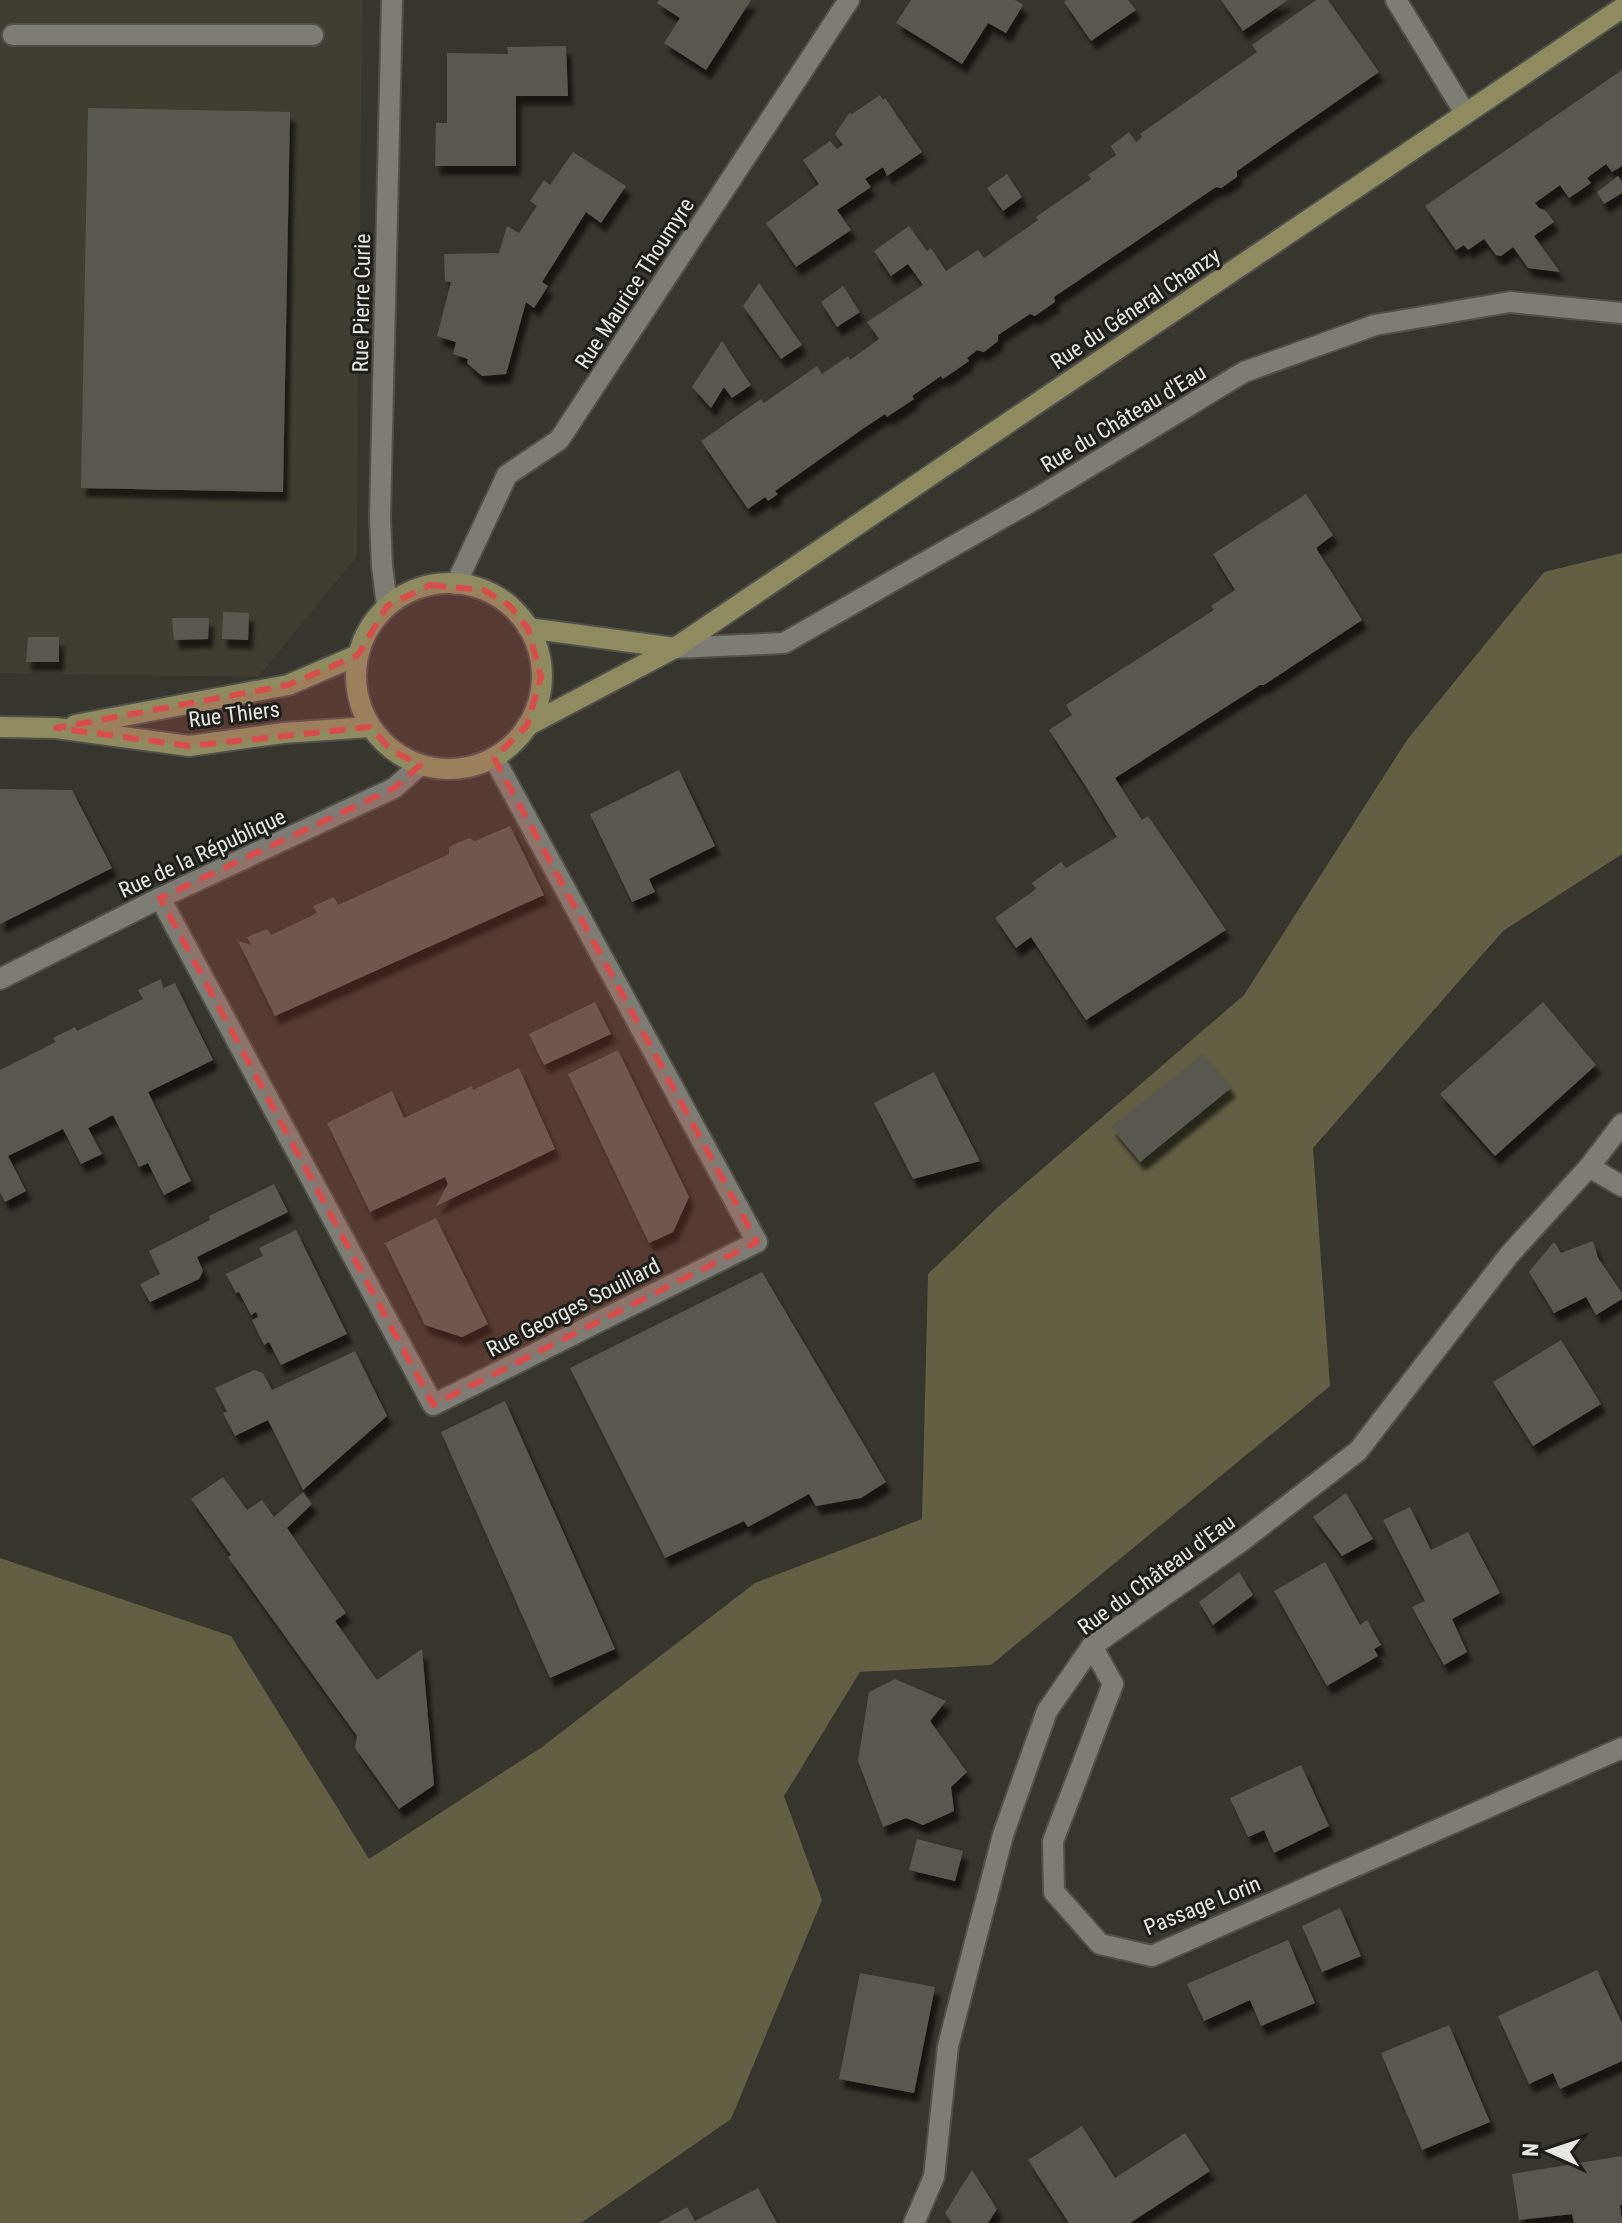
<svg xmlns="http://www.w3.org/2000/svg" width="1622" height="2223" viewBox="0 0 1622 2223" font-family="'Roboto Condensed',sans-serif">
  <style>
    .built { fill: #403e32 }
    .green { fill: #625f42 }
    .building { fill: #595851; filter: url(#shadow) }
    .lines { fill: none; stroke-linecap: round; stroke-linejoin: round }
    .service-casing { stroke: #51514b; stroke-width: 24 }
    .minor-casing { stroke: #51514b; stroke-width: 24 }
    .tertiary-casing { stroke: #51514b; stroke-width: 24 }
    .secondary-casing { stroke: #51514b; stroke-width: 24 }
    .service { stroke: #7d7d75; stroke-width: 20 }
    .minor { stroke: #7d7d75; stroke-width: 20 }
    .tertiary { stroke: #7d7d75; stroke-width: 20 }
    .secondary { stroke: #8e8b61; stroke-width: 20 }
    .marked { fill: #d94e4d; fill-opacity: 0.2; stroke: #d94e4d; stroke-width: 6; stroke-dasharray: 16 10; stroke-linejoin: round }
    .labels { text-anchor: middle; stroke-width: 6; stroke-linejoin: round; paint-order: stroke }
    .street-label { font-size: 22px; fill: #e6e6e2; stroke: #1d1d19 }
  </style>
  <defs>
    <filter id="shadow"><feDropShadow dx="5" dy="9" stdDeviation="2" flood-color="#0009"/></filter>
  </defs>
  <rect width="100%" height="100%" fill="#36352e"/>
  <!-- built -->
  <path class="built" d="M 0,0 L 362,0 L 357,556 L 258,677 L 0,673 Z"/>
  <!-- green -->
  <path class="green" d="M 1622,553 L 1622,854 L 1503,931 L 1313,1148 L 1330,1386 L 991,1665 L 860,1672 L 784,1796 L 822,1900 L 731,2119 L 581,2223 L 0,2223 L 0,1558 L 231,1636 L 369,1859 L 542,1747 L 755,1583 L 922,1519 L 928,1274 L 997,1208 L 1244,995 L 1407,740 L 1544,572 Z"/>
  <!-- building -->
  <g class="building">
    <path d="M 659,0 L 751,0 L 706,70 L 664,43 L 680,18 L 657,3 Z"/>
    <path d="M 911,0 L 1015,0 L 1023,5 L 1006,33 L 988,23 L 962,64 L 896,23 Z"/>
    <path d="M 1067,0 L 1128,0 L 1136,10 L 1091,41 L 1064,2 Z"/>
    <path d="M 1221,0 L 1288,0 L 1243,31 Z"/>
    <path d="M 1316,0 L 1328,0 L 1379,72 L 1237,171 L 1237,177 L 1221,188 L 1216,187 L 1054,297 L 1055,302 L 1035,316 L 1030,314 L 998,335 L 998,341 L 984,352 L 977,350 L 967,358 L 969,361 L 943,379 L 941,376 L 912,396 L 914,399 L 887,417 L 885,414 L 861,430 L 775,491 L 778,494 L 768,501 L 765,497 L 748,509 L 701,441 L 761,399 L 764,403 L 817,366 L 822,374 L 848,356 L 850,360 L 879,339 L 867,322 L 923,285 L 908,264 L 891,276 L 874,251 L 909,226 L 927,251 L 931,248 L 946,271 L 978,250 L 984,258 L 1038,220 L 1036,217 L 1091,179 L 1088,175 L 1116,155 L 1111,146 L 1129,132 L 1136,142 L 1142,137 L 1140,134 L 1257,52 L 1252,45 Z"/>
    <path d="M 566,46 L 568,96 L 516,96 L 516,166 L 435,166 L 436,123 L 447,123 L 447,53 L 508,54 L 507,47 Z"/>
    <path d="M 1622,70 L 1622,166 L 1612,172 L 1606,164 L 1587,178 L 1591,183 L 1569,198 L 1560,185 L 1535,203 L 1539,208 L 1546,211 L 1554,222 L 1534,236 L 1560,272 L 1528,268 L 1513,247 L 1501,256 L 1496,255 L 1484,239 L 1468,250 L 1464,245 L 1456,250 L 1425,206 Z"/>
    <path d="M 880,95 L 883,100 L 885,98 L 922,152 L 887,176 L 883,167 L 865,179 L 871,187 L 837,210 L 851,230 L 796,267 L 766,223 L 819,184 L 803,160 L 830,141 L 837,149 L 843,145 L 835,134 L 849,113 L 852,114 Z"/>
    <path d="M 88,108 L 290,112 L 283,492 L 81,488 Z"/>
    <path d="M 573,152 L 626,186 L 601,223 L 586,212 L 542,282 L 548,286 L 534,308 L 526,302 L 506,374 L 482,376 L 467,363 L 468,359 L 453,354 L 456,342 L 437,336 L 451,282 L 445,281 L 444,254 L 499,253 L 507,226 L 519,233 L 537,206 L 530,201 L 544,180 L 550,185 Z"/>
    <path d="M 1007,174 L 1022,197 L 1003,211 L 987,188 Z"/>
    <path d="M 1618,176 L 1622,182 L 1622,193 L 1604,204 L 1597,192 Z"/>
    <path d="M 759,283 L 802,345 L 781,359 L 743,306 Z"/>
    <path d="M 843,286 L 860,312 L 837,327 L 821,302 Z"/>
    <path d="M 722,341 L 751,385 L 732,398 L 724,387 L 711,408 L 692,387 Z"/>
    <path d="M 1306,494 L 1333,535 L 1316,548 L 1362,620 L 1264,685 L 1260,685 L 1115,778 L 1142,820 L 1148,816 L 1226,930 L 1086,1020 L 1031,937 L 1016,948 L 995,918 L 1036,889 L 1032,883 L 1061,862 L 1066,868 L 1117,837 L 1085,785 L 1049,730 L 1072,715 L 1066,705 L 1214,610 L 1211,606 L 1235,590 L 1213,554 Z"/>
    <path d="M 223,612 L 249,613 L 248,640 L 222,639 Z"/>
    <path d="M 172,618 L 209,618 L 208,639 L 174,640 Z"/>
    <path d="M 28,637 L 59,637 L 59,662 L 26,662 Z"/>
    <path d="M 679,770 L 715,846 L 649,879 L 655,892 L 632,902 L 590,814 Z"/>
    <path d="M 0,789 L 72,790 L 112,868 L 0,924 Z"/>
    <path d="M 510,826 L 544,895 L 275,1016 L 238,941 L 251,945 L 247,937 L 267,929 L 271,935 L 317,913 L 313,906 L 334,897 L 338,905 L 445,856 L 449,854 L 449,847 L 469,838 L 475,841 Z"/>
    <path d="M 161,979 L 163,988 L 175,983 L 213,1060 L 148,1092 L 191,1181 L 164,1195 L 148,1163 L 139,1167 L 113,1115 L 88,1128 L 102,1154 L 81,1164 L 63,1129 L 8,1156 L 26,1191 L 5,1202 L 0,1192 L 0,1070 L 56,1042 L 53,1038 L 75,1027 L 77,1031 L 143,999 L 138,990 Z"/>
    <path d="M 595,1002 L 611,1034 L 544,1065 L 529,1034 Z"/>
    <path d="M 1543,1002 L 1596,1065 L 1495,1156 L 1440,1094 Z"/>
    <path d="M 618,1050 L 689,1197 L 673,1232 L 649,1243 L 568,1074 Z"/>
    <path d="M 1203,1054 L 1231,1088 L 1140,1162 L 1111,1127 Z"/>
    <path d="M 519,1068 L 555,1149 L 436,1206 L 448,1184 L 445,1177 L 370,1212 L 327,1123 L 392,1091 L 404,1118 L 472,1086 L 473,1090 Z"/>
    <path d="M 934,1072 L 980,1161 L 913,1179 L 874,1103 Z"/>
    <path d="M 274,1184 L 288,1212 L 197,1257 L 203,1271 L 199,1279 L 150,1302 L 140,1284 L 160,1274 L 149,1251 L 210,1220 L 209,1216 Z"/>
    <path d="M 436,1218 L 488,1324 L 462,1337 L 425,1325 L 385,1243 Z"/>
    <path d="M 296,1230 L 347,1334 L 281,1365 L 269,1342 L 264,1345 L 252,1320 L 258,1317 L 256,1312 L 251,1315 L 239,1292 L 236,1293 L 226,1274 L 263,1256 L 259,1248 Z"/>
    <path d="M 1593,1241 L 1598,1258 L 1622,1293 L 1622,1299 L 1596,1315 L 1586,1297 L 1554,1313 L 1529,1272 L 1553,1243 L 1555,1243 L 1561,1253 Z"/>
    <path d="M 762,1272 L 886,1482 L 861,1498 L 816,1506 L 809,1494 L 748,1527 L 744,1521 L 665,1558 L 570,1368 Z"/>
    <path d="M 1561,1340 L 1601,1404 L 1533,1446 L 1493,1382 Z"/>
    <path d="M 355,1351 L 387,1416 L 303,1490 L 268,1420 L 235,1436 L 223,1413 L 227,1412 L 215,1388 L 254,1370 L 263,1373 L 272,1390 Z"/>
    <path d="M 505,1401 L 615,1649 L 550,1678 L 441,1432 Z"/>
    <path d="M 223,1477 L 247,1510 L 262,1500 L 274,1517 L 303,1492 L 312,1504 L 287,1528 L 346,1613 L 335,1621 L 377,1680 L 422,1649 L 434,1785 L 399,1809 L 355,1748 L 357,1736 L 228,1557 L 231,1555 L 191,1499 Z"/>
    <path d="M 1346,1493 L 1373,1539 L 1342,1556 L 1313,1517 Z"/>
    <path d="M 1410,1507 L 1431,1550 L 1468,1532 L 1500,1593 L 1452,1619 L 1467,1652 L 1444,1665 L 1412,1607 L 1425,1601 L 1383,1520 Z"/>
    <path d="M 1325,1562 L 1360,1625 L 1367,1620 L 1381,1645 L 1374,1649 L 1378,1656 L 1327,1686 L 1274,1591 Z"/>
    <path d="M 1239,1572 L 1253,1595 L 1213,1625 L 1199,1602 Z"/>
    <path d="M 895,1679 L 946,1701 L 930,1721 L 967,1772 L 951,1787 L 954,1811 L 923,1825 L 906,1818 L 883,1827 L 858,1761 L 869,1692 Z"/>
    <path d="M 1301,1765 L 1329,1826 L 1274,1853 L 1264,1830 L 1248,1837 L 1230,1798 Z"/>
    <path d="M 917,1839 L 963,1851 L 955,1881 L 909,1870 Z"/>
    <path d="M 1340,1908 L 1361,1956 L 1322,1972 L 1302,1926 Z"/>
    <path d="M 1288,1940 L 1315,2003 L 1261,2026 L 1250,2000 L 1204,2021 L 1187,1984 Z"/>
    <path d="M 1597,1970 L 1622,2023 L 1622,2061 L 1560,2089 L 1553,2073 L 1529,2084 L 1498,2016 Z"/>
    <path d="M 860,1973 L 935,1987 L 914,2093 L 839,2079 Z"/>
    <path d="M 1449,2025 L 1490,2122 L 1422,2150 L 1381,2053 Z"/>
    <path d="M 1082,2126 L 1115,2178 L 1185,2133 L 1210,2171 L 1130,2223 L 1069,2223 L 1028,2160 Z"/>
    <path d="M 1622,2156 L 1622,2205 L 1620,2205 L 1622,2223 L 1574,2223 L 1572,2214 L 1519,2220 L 1512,2174 Z"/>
    <path d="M 972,2170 L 997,2209 L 988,2223 L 952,2223 L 945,2213 Z"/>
    <path d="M 758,2188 L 777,2223 L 658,2223 L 687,2207 L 695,2221 Z"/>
  </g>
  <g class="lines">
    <defs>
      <path id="service" d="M 13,35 L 313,35"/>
      <g id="minor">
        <path d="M 1396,0 L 1465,113"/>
        <path d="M 456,584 L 507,475 L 559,440 L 849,0"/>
        <path d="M 675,648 L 784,643 L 1039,497 L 1244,372 L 1375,325 L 1510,302 L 1622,313"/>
        <path d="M 160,898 L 433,1405 L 757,1242 L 494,758"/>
        <path d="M 0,979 L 160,898 L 394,788 L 420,765"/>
        <path d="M 1589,1167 L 1622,1186"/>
        <path d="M 1092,1646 L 1113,1684 L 1053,1841 L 1054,1892 L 1100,1944 L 1152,1956 L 1622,1748"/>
        <path d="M 914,2223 L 934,2177 L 948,2046 L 1003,1835 L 1047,1711 L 1092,1646 L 1239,1543 L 1358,1451 L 1509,1255 L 1589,1167 L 1622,1124"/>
      </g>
      <path id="tertiary" d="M 387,606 L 382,566 L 380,517 L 392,0"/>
      <g id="secondary">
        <circle cx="449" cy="676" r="93"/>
        <path d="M 528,628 L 675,648"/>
        <path d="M 75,725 L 288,685 L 358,655"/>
        <path d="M 527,726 L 675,648 L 1622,8"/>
        <path d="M 0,727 L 56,728 L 189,746 L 283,733 L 370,727"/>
      </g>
    </defs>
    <!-- service casing -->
    <use href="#service" class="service-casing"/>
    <!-- minor casing -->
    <use href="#minor" class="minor-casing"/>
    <!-- tertiary casing -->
    <use href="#tertiary" class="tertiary-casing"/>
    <!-- secondary casing -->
    <use href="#secondary" class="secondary-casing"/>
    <!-- service -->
    <use href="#service" class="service"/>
    <!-- minor -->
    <use href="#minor" class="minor"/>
    <!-- tertiary -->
    <use href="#tertiary" class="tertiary"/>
    <!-- secondary -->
    <use href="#secondary" class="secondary"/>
  </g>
  <!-- marked area -->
  <path class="marked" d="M 430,585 L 484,590 L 509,605 L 528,628 L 541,677 L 527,726 L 494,758 L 757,1242 L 433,1405 L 160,898 L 394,788 L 420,765 L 391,750 L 370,727 L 189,746 L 56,728 L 288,685 L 358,655 L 387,606 Z"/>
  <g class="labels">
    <!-- street labels -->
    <g class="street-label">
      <text transform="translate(634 283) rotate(-57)" y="8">Rue Maurice Thoumyre</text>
      <text transform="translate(361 303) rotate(-89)" y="8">Rue Pierre Curie</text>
      <text transform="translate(1135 308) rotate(-34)" y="8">Rue du Géneral Chanzy</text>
      <text transform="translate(1123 418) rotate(-31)" y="8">Rue du Château d'Eau</text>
      <text transform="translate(234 714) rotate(-7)" y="8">Rue Thiers</text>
      <text transform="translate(202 853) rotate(-25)" y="8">Rue de la République</text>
      <text transform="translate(573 1307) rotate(-27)" y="8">Rue Georges Souillard</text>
      <text transform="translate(1156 1574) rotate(-36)" y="8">Rue du Château d'Eau</text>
      <text transform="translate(1202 1905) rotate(-22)" y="8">Passage Lorin</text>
    </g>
  </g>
  <!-- north arrow -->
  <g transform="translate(1550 2151) rotate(273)" stroke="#1d1d19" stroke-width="6" paint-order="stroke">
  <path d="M0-6L14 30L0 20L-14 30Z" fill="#e6e6e2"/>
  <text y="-12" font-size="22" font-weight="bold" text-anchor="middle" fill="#e6e6e2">N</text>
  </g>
</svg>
